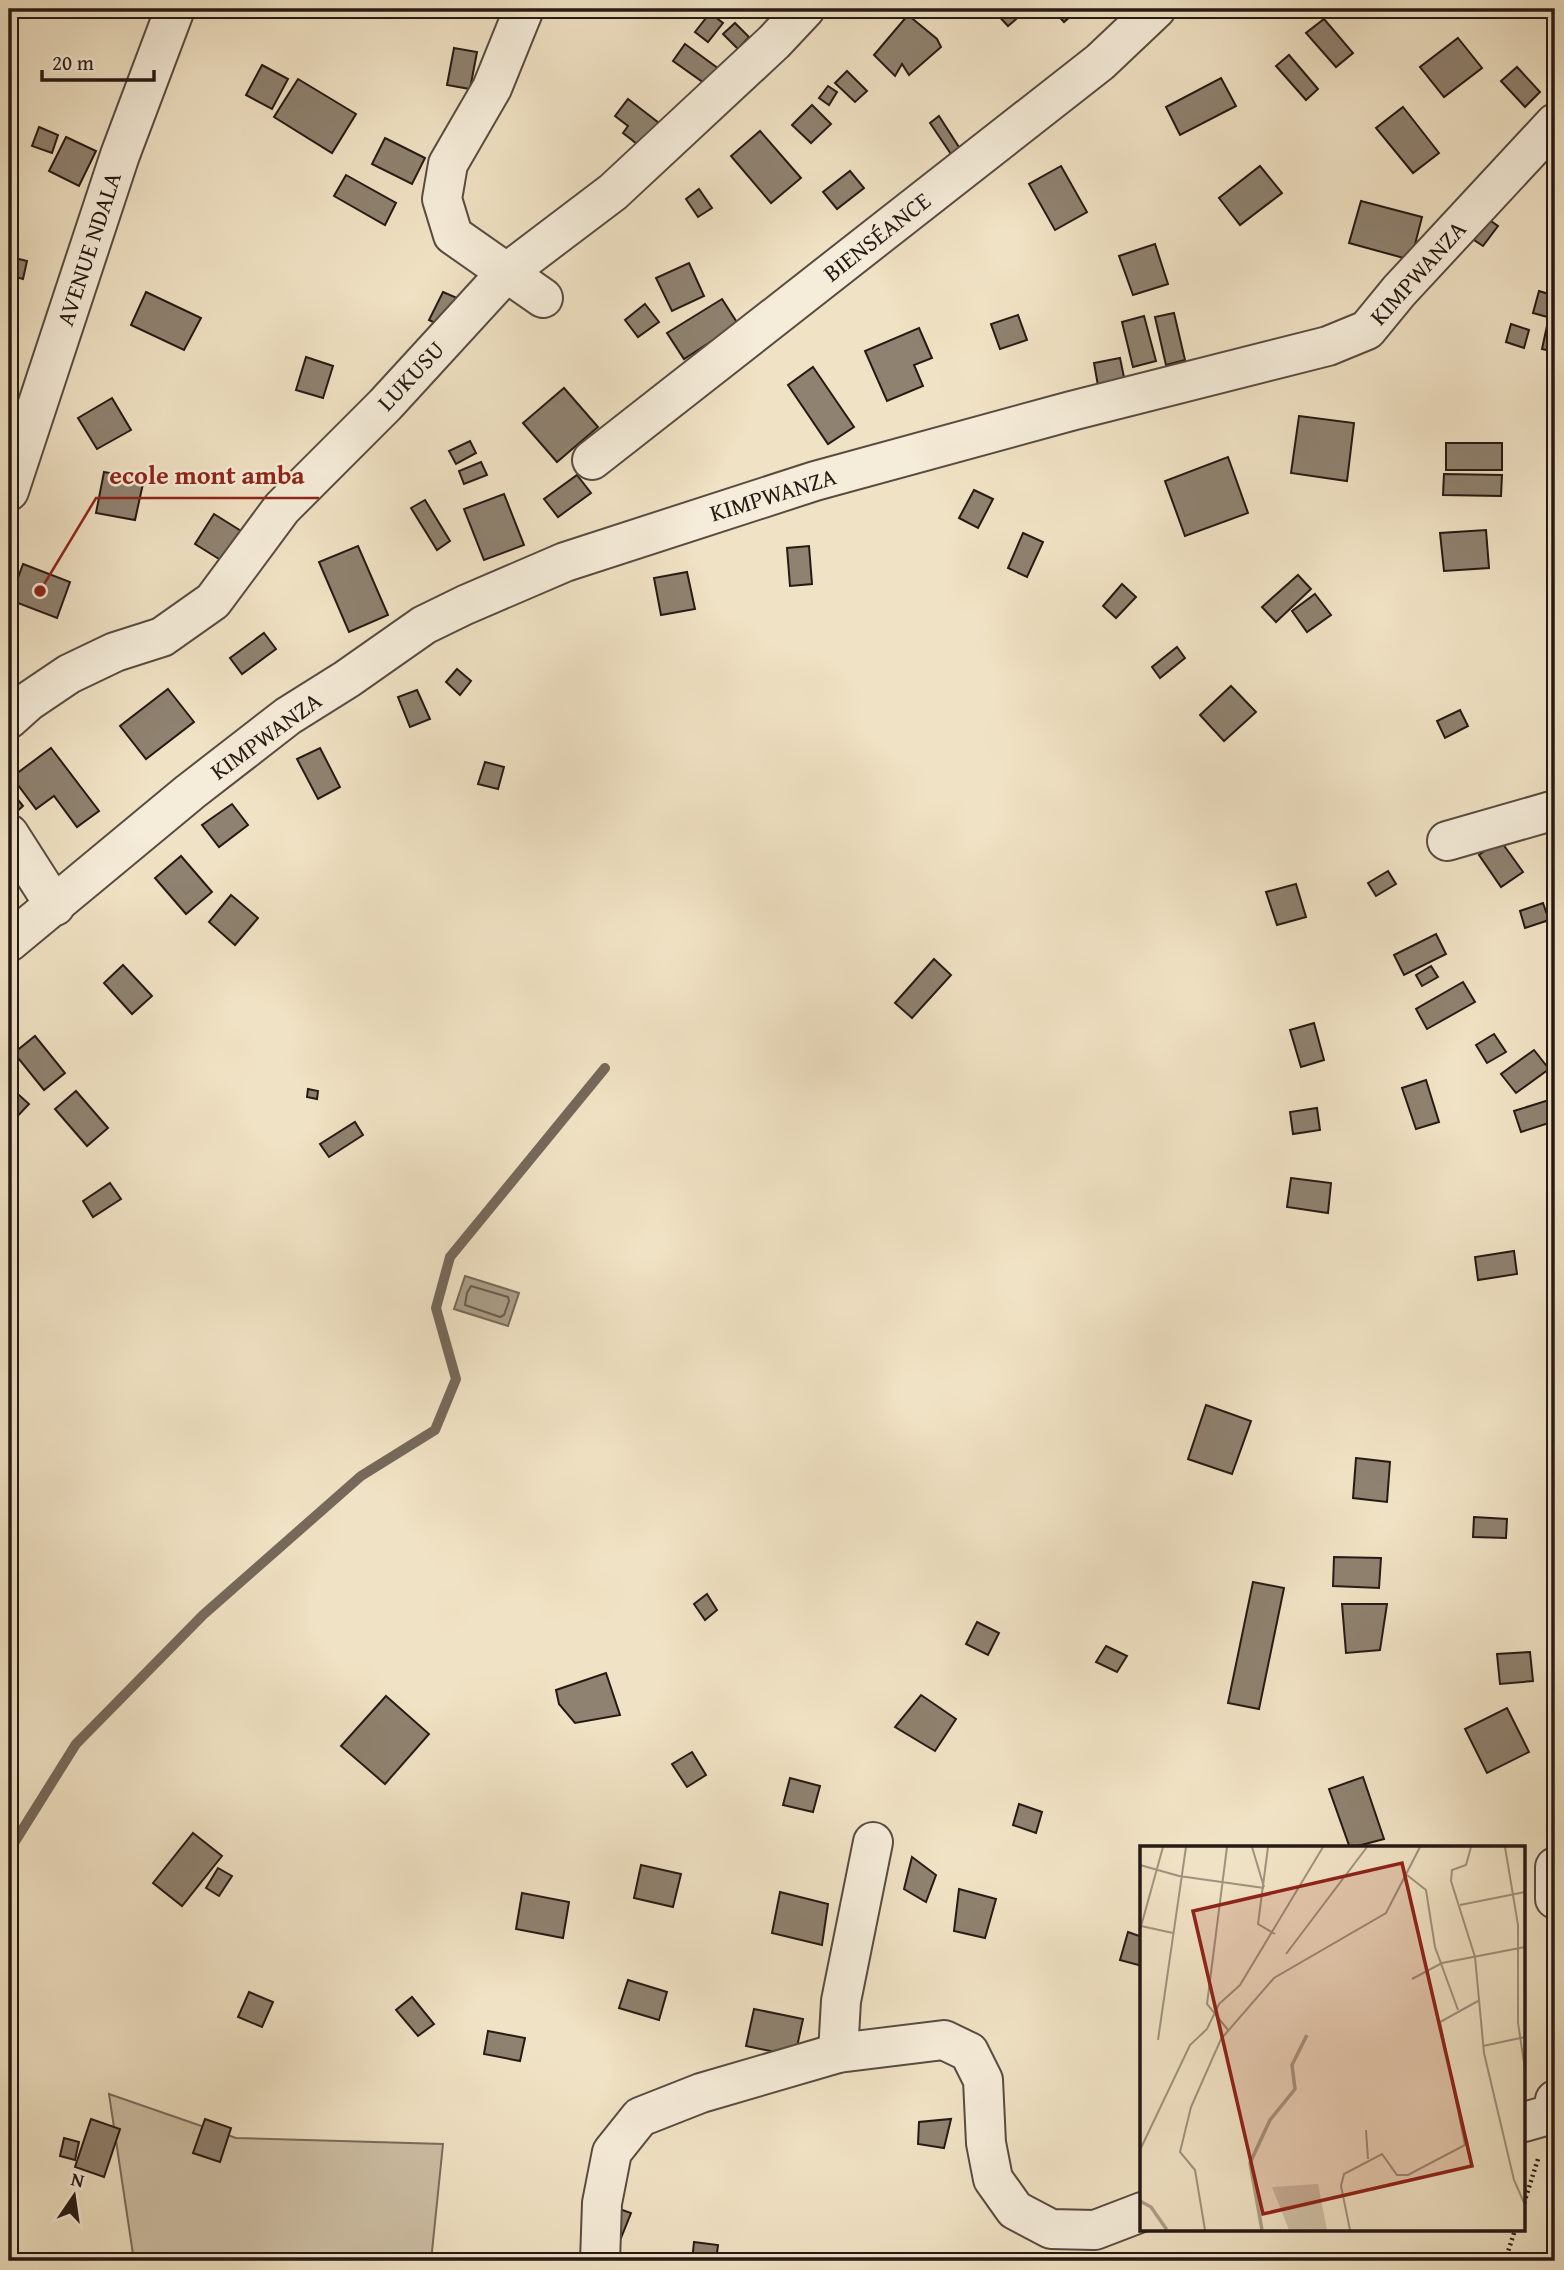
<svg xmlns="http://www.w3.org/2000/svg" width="1564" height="2270" viewBox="0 0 1564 2270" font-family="'Gentium Book Plus',serif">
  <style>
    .green { fill: #cec0a6; stroke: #7a6d5e; stroke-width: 2 }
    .water { fill: #ab9e88; stroke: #76695a; stroke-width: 2 }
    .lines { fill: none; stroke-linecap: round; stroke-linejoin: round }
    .shore { stroke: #685c4e; stroke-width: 2 }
    .stream { stroke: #76695a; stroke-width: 10 }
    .building { fill: #8f8270; stroke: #261a15; stroke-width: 2 }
    .minor-casing { stroke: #584c41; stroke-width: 42 }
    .path { stroke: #261a15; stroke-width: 4.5; stroke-dasharray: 2 3.5; stroke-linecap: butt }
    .minor { stroke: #f5ecd9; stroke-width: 38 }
    .labels { text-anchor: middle; stroke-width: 5; stroke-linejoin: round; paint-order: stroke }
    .street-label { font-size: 24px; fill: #261a15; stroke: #f5ecd9 }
    .inset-river { fill: none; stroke: #ab9e88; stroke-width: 3.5 }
    .inset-road { fill: none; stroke: #9f927e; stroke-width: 2 }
    .view { fill: #8f2418; fill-opacity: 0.15; stroke: #8f2418; stroke-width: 3.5 }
    .inset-edge { fill: none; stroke: #261a15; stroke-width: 3.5 }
    .leader { fill: none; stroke: #8f2418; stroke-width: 2.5 }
    .callout-dot { fill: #8f2418; stroke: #f5ecd9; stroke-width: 2.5 }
    .callout-label { font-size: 26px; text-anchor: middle; font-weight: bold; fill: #8f2418; stroke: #f5ecd9; stroke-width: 5; stroke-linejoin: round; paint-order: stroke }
  </style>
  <rect width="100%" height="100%" fill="#f0e2c4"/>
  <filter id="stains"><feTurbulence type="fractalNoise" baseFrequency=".00286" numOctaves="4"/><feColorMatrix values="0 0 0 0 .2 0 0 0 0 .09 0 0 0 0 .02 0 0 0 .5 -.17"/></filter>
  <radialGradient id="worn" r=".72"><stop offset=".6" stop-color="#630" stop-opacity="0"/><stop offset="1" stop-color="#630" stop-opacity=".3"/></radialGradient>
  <!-- green -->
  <path class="green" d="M 109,2094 L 236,2138 L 443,2144 L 431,2261 L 134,2261 Z"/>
  <!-- water -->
  <path class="water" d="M 465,1276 L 519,1293 L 508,1326 L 454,1309 Z"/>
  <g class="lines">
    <!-- shore -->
    <path class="shore" d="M 471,1286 L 508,1297 L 509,1301 L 504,1315 L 500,1317 L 465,1305 L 467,1293 Z"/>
    <!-- stream -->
    <path class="stream" d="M 9,1851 L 76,1744 L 203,1615 L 361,1476 L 435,1430 L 456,1379 L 436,1308 L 450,1257 L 605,1068"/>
  </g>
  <!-- building -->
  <g class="building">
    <path d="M 998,9 L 1028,9 L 1008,26 L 995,12 Z"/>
    <path d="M 1052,9 L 1079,9 L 1064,22 Z"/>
    <path d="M 710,13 L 723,23 L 708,42 L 695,32 Z"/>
    <path d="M 908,15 L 937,39 L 941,47 L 909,75 L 902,64 L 895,76 L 874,55 Z"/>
    <path d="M 1324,19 L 1353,53 L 1336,67 L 1306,33 Z"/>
    <path d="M 735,23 L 749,37 L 738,49 L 723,34 Z"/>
    <path d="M 1458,38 L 1482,68 L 1444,97 L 1420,67 Z"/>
    <path d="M 685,44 L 719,69 L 707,85 L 673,61 Z"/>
    <path d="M 454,48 L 477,52 L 470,89 L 447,85 Z"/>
    <path d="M 1289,55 L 1318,89 L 1306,100 L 1276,66 Z"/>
    <path d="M 262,65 L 288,79 L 272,109 L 246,95 Z"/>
    <path d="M 1517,67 L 1540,92 L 1525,107 L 1501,81 Z"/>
    <path d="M 847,71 L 867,91 L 855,102 L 835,83 Z"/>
    <path d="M 1221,78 L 1236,106 L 1180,135 L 1166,107 Z"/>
    <path d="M 298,79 L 356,114 L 332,153 L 274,117 Z"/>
    <path d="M 828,86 L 837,92 L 829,105 L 819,98 Z"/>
    <path d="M 628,99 L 659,123 L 641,147 L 623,133 L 628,126 L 615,116 Z"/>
    <path d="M 812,105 L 831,124 L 811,143 L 792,125 Z"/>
    <path d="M 1403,107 L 1439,153 L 1413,173 L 1376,128 Z"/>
    <path d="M 939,116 L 964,155 L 955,160 L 930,123 Z"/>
    <path d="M 39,127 L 58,135 L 52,153 L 32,146 Z"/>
    <path d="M 760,131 L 801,178 L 771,203 L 731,156 Z"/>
    <path d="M 66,137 L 96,151 L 79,186 L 49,171 Z"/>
    <path d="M 385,138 L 425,158 L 412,184 L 372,164 Z"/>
    <path d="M 1061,166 L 1087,212 L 1055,230 L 1029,184 Z"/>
    <path d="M 1260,166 L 1282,193 L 1240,225 L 1219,198 Z"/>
    <path d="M 850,171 L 864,188 L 837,209 L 823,192 Z"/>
    <path d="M 346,175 L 396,203 L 385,225 L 334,196 Z"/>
    <path d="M 699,189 L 712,208 L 698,217 L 686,199 Z"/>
    <path d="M 1361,201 L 1422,217 L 1411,260 L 1349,243 Z"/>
    <path d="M 1488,219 L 1498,226 L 1483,246 L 1474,240 Z"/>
    <path d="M 1155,244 L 1168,284 L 1133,295 L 1119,256 Z"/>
    <path d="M 11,257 L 27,261 L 23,279 L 9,275 Z"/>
    <path d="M 689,263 L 704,296 L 672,311 L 656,278 Z"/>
    <path d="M 1539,291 L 1555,296 L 1551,318 L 1533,313 Z"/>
    <path d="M 146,292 L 201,318 L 184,350 L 131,325 Z"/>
    <path d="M 443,292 L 457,298 L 443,327 L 429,320 Z"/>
    <path d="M 722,299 L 738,324 L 684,359 L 667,333 Z"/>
    <path d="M 645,304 L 659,322 L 638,337 L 625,320 Z"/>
    <path d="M 1174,313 L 1185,360 L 1166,365 L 1155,317 Z"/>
    <path d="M 1018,315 L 1027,340 L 1000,349 L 991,324 Z"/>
    <path d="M 1144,316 L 1156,361 L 1133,367 L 1122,322 Z"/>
    <path d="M 1548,321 L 1555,322 L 1555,352 L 1542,349 Z"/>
    <path d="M 1511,324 L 1529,330 L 1524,348 L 1506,342 Z"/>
    <path d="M 919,328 L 932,358 L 914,365 L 923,386 L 887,401 L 865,351 Z"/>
    <path d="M 306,357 L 333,366 L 323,398 L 296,390 Z"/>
    <path d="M 1120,358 L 1127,392 L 1100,397 L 1094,363 Z"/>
    <path d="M 813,367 L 854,427 L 828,444 L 788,385 Z"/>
    <path d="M 564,388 L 598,427 L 557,462 L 523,423 Z"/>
    <path d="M 112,398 L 131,430 L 97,449 L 78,418 Z"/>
    <path d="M 1299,416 L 1354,423 L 1347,481 L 1291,473 Z"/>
    <path d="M 470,441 L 476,453 L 456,464 L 449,451 Z"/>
    <rect x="1446" y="443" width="56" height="27"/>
    <path d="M 1228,457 L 1248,513 L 1185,536 L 1165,481 Z"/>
    <path d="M 481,462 L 487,475 L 464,484 L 459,471 Z"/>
    <path d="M 104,472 L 144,479 L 135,520 L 96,513 Z"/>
    <path d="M 1444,474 L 1502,475 L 1501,496 L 1443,495 Z"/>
    <path d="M 577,475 L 591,493 L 558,517 L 544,499 Z"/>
    <path d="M 974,490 L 993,499 L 978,528 L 959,518 Z"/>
    <path d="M 504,494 L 524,545 L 484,560 L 464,509 Z"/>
    <path d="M 425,500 L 450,541 L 437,550 L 411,508 Z"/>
    <path d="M 214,514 L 246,534 L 227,564 L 195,544 Z"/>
    <path d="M 1486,530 L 1489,568 L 1444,571 L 1440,533 Z"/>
    <path d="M 1023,533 L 1043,542 L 1027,577 L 1008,568 Z"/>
    <path d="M 358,546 L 388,615 L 349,632 L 319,562 Z"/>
    <path d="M 809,546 L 812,584 L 790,586 L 787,548 Z"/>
    <path d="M 23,564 L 70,582 L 57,618 L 10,600 Z"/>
    <path d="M 687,572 L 695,609 L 661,615 L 654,578 Z"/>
    <path d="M 1298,575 L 1311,589 L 1276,622 L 1262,607 Z"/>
    <path d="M 1122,584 L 1136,597 L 1116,618 L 1103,606 Z"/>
    <path d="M 1315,594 L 1331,615 L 1307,632 L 1292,611 Z"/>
    <path d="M 264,633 L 276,649 L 242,674 L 230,658 Z"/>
    <path d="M 1177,647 L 1185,658 L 1160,678 L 1152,667 Z"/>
    <path d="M 457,669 L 471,681 L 460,695 L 446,682 Z"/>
    <path d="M 9,678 L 16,680 L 9,703 Z"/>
    <path d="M 1231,686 L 1256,712 L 1224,741 L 1200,715 Z"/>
    <path d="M 168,689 L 194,722 L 146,759 L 120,726 Z"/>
    <path d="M 417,690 L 430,719 L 410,727 L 398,697 Z"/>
    <path d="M 1460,710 L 1468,726 L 1445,738 L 1437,721 Z"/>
    <path d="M 51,748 L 99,811 L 77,827 L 54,796 L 36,809 L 12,777 Z"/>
    <path d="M 320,748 L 340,787 L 318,799 L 297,759 Z"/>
    <path d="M 485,762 L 504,767 L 498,789 L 478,784 Z"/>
    <path d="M 9,789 L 23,806 L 13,815 L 9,810 Z"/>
    <path d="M 232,804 L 248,825 L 219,847 L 202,825 Z"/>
    <path d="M 1500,840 L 1523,872 L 1501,887 L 1479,855 Z"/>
    <path d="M 181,856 L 212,892 L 186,914 L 155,878 Z"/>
    <path d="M 1388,871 L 1396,884 L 1376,896 L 1368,883 Z"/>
    <path d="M 1296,884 L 1306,917 L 1277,925 L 1266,892 Z"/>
    <path d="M 231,895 L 258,918 L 235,945 L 209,922 Z"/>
    <path d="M 1543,903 L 1549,920 L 1525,928 L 1520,911 Z"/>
    <path d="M 1436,934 L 1446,954 L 1404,975 L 1394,955 Z"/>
    <path d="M 934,959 L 951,975 L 912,1018 L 895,1003 Z"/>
    <path d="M 123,965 L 152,996 L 132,1014 L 104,983 Z"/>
    <path d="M 1431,966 L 1438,977 L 1422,986 L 1416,975 Z"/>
    <path d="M 1463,982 L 1475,1002 L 1427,1029 L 1416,1009 Z"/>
    <path d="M 1314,1023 L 1324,1060 L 1301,1067 L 1290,1030 Z"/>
    <path d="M 1494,1034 L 1506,1052 L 1487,1063 L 1476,1045 Z"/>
    <path d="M 35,1036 L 65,1073 L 44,1090 L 14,1053 Z"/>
    <path d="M 1534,1050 L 1549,1069 L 1516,1093 L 1501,1074 Z"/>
    <path d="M 1426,1080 L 1439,1122 L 1416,1129 L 1402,1088 Z"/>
    <path d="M 10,1087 L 29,1104 L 14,1120 L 9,1116 Z"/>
    <path d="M 308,1089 L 318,1091 L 317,1099 L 307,1097 Z"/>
    <path d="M 76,1091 L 108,1128 L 87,1146 L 55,1109 Z"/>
    <path d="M 1555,1098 L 1555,1121 L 1521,1132 L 1514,1111 Z"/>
    <path d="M 1317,1108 L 1320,1130 L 1293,1134 L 1290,1112 Z"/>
    <path d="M 355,1122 L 363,1135 L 329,1157 L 320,1144 Z"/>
    <path d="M 1291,1178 L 1331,1183 L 1328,1213 L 1287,1207 Z"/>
    <path d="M 110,1183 L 121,1199 L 93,1217 L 83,1201 Z"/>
    <path d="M 1514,1251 L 1517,1274 L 1478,1280 L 1475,1257 Z"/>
    <path d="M 1206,1405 L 1251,1421 L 1232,1474 L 1188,1459 Z"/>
    <path d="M 1356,1458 L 1390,1462 L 1387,1502 L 1353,1498 Z"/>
    <path d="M 1474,1517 L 1507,1519 L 1506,1538 L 1473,1537 Z"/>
    <path d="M 1334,1557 L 1381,1558 L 1379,1588 L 1333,1586 Z"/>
    <path d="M 1253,1582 L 1284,1588 L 1259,1709 L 1228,1703 Z"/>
    <path d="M 707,1594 L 717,1610 L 705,1620 L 694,1604 Z"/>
    <path d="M 1342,1604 L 1387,1604 L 1380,1650 L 1346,1653 Z"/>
    <path d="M 977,1622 L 999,1633 L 988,1655 L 966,1644 Z"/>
    <path d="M 1106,1646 L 1127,1656 L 1117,1672 L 1096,1662 Z"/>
    <path d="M 1530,1652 L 1533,1681 L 1500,1684 L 1497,1654 Z"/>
    <path d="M 606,1673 L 620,1715 L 575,1723 L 559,1704 L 556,1690 Z"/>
    <path d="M 921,1695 L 956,1719 L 935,1751 L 895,1727 Z"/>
    <path d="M 386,1696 L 429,1734 L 385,1784 L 341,1746 Z"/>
    <path d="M 1507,1708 L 1529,1752 L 1487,1773 L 1465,1729 Z"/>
    <path d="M 692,1752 L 706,1775 L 687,1787 L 672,1764 Z"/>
    <path d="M 1363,1777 L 1384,1839 L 1350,1848 L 1329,1789 Z"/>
    <path d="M 790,1778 L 820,1786 L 813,1812 L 783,1805 Z"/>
    <path d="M 1019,1804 L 1042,1812 L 1036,1833 L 1013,1825 Z"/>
    <path d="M 193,1833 L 222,1856 L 182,1906 L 153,1883 Z"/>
    <path d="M 912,1857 L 936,1875 L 926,1902 L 904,1889 Z"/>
    <path d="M 641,1865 L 681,1874 L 673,1907 L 634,1898 Z"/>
    <path d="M 218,1868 L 232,1876 L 219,1896 L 206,1888 Z"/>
    <path d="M 959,1889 L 996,1899 L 985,1938 L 954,1931 Z"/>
    <path d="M 780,1892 L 828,1904 L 822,1945 L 772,1933 Z"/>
    <path d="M 522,1893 L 569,1902 L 563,1938 L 516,1929 Z"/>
    <path d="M 1128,1932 L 1142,1937 L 1142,1966 L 1120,1960 Z"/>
    <path d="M 628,1980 L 667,1992 L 659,2020 L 619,2008 Z"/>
    <path d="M 249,1992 L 273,2002 L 262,2027 L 238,2017 Z"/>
    <path d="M 412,1997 L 434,2024 L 418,2036 L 396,2010 Z"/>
    <path d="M 754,2009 L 803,2019 L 795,2056 L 746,2046 Z"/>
    <path d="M 488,2031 L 525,2038 L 520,2061 L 484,2054 Z"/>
    <path d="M 91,2119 L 120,2129 L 104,2177 L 75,2167 Z"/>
    <path d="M 205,2119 L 231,2128 L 220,2162 L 193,2153 Z"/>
    <path d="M 951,2119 L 944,2148 L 918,2144 L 919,2122 Z"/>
    <path d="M 64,2138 L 79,2142 L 75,2160 L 60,2156 Z"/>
    <path d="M 614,2207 L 631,2213 L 621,2238 L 605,2232 Z"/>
    <path d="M 694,2242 L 718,2245 L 716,2261 L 692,2261 Z"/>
    <path d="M 1153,2256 L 1154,2261 L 1130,2261 Z"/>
  </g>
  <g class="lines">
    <defs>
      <g id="minor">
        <path d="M 524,9 L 492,88 L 448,164 L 442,199 L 453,235 L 543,298"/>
        <path d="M 592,460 L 1100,62 L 1156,9"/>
        <path d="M 9,491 L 120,155 L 175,9"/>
        <path d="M 9,719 L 29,701 L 69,674 L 115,652 L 162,637 L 213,601 L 282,508 L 385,405 L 506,273 L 613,192 L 774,42 L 805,9"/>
        <path d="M 9,834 L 55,906"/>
        <path d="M 1447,841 L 1555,810"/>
        <path d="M 9,942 L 190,792 L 288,716 L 347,679 L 424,625 L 465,605 L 565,562 L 815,481 L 1071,411 L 1328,346 L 1367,330 L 1399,291 L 1555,123"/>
        <path d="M 1555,1867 L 1555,1899"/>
        <path d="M 838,2053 L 841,2001 L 873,1842"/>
        <path d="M 1524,2122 L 1552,2114 L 1555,2100"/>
        <path d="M 600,2261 L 602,2203 L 612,2152 L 640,2117 L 701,2093 L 838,2053 L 944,2040 L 969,2052 L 983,2080 L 986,2143 L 993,2179 L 1015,2210 L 1051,2229 L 1095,2230 L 1142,2212"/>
      </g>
    </defs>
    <!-- minor casing -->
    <use href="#minor" class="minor-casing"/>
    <!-- path -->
    <g class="path">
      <path d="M 1524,2203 L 1538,2159"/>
      <path d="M 1505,2261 L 1515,2230"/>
    </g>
    <!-- minor -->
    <use href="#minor" class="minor"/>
  </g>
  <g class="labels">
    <!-- street labels -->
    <g class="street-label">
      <text transform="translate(877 237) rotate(-38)" y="8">BIENSÉANCE</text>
      <text transform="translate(89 249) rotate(-72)" y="8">AVENUE NDALA</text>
      <text transform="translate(1418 273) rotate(-48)" y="8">KIMPWANZA</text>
      <text transform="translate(411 376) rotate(-47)" y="8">LUKUSU</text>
      <text transform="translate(773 495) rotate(-17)" y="8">KIMPWANZA</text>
      <text transform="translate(266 736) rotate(-36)" y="8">KIMPWANZA</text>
    </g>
  </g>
  <!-- overview -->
  <g transform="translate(1140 1846)">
    <rect width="385" height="385" fill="#f0e2c4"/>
    <path d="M 178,338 L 187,384 L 149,384 L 132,341 Z" fill="#cec0a6"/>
    <path class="inset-river" d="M 0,355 L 11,361 L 27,384M 122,384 L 110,317 L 130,274 L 155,243 L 152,219 L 167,189"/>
    <path class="inset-road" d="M 87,1 L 67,158 L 88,184M 112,1 L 124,41M 128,1 L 118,78 L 135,88M 331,1 L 326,19 L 312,24 L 311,35 L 335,111 L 344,207 L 374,334 L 385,359M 365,1 L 378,79 L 378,177 L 385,223M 0,19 L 39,30 L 124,42M 267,29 L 286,44 L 295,101 L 318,164M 320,59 L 385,46M 1,80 L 33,87M 0,84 L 23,1M 146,108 L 227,1M 272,133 L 302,117 L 385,101M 18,194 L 46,1M 343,200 L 385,191M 226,284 L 228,313M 0,304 L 50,199 L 67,183 L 79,158 L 100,139 L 183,1M 65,384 L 55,324 L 40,306 L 51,261 L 81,193 L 134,132 L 246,67 L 280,1M 210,384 L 201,340 L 204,328 L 242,308 L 257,329 L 268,329 L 325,299 L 300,176 L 338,155"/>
    <path class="view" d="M 262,17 L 332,320 L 123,368 L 53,65 Z"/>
    <rect width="385" height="385" class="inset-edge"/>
  </g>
  <!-- callouts -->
  <path class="leader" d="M40 591L96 498H319"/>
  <circle class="callout-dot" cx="40" cy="591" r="7"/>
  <g class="callout-label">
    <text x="207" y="484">ecole mont amba</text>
  </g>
  <!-- margin -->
  <rect width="1564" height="2270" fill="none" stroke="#f0e2c4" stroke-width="35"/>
  <rect x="10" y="10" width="1543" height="2249" fill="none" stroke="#261a15" stroke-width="3.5"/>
  <rect x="18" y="18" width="1529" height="2235" fill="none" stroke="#261a15" stroke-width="2"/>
  <!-- north arrow -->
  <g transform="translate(74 2196) rotate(13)" stroke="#f5ecd9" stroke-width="5" paint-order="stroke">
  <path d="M0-5L12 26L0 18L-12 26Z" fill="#261a15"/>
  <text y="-10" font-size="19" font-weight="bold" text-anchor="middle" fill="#261a15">N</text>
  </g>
  <!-- scale -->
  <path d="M42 70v10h112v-10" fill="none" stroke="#261a15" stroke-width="3.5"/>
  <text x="52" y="70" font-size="21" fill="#261a15" stroke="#f5ecd9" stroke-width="5" paint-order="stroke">20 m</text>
  <rect width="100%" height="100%" filter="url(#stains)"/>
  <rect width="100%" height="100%" fill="url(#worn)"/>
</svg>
